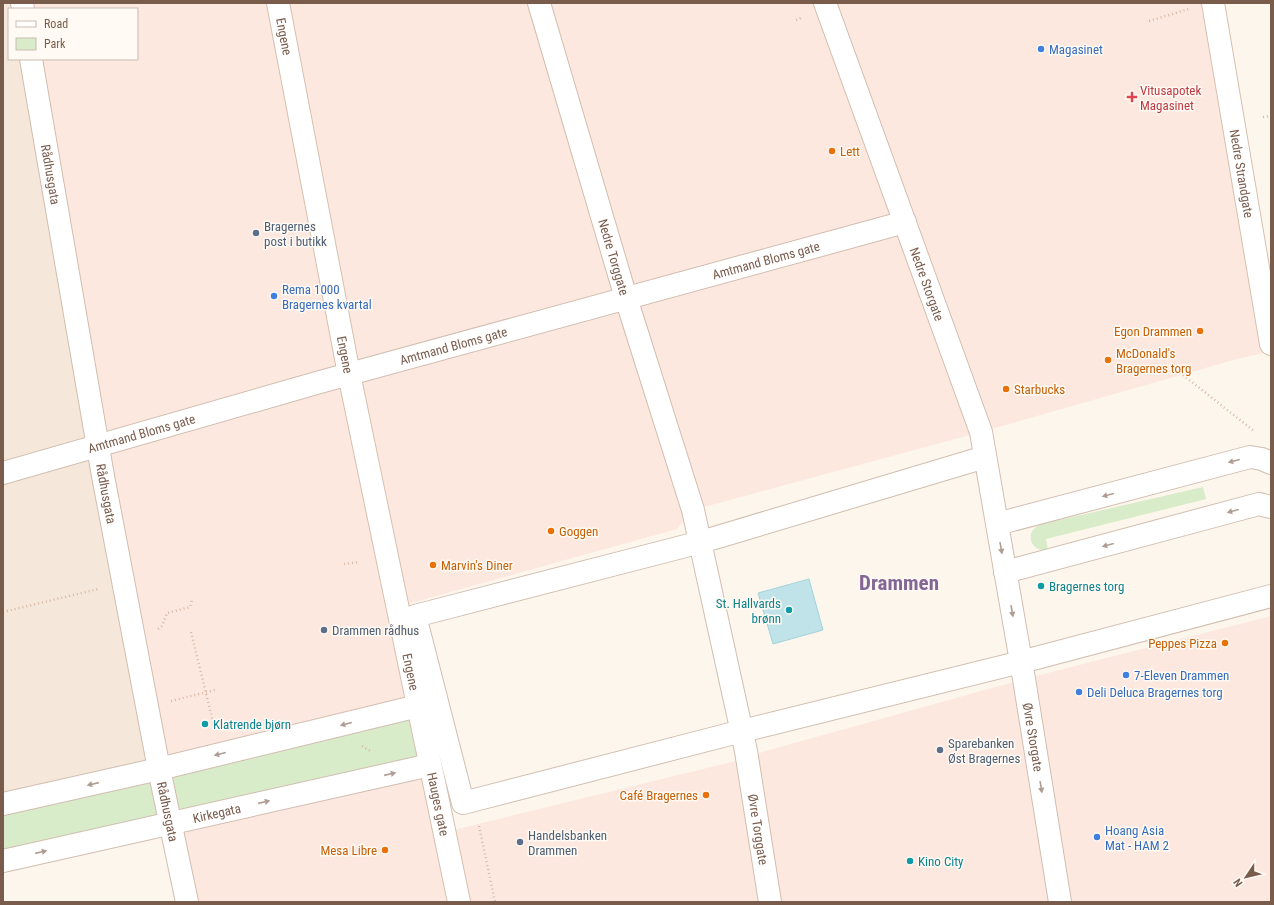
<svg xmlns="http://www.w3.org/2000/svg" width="1274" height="905" viewBox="0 0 1274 905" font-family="'Roboto Condensed',sans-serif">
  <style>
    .residential { fill: #f5e8da }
    .commercial { fill: #fde8e0 }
    .green { fill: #d8ecc9 }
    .water { fill: #bfe3e8; stroke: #a5d3da }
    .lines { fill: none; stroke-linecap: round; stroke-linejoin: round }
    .street-casing { stroke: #d1beb0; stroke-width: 24 }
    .secondary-casing { stroke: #d6c0b0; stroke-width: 24 }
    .path { stroke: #d9b8a5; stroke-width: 2.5; stroke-dasharray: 1 3; stroke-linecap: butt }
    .street { stroke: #fff; stroke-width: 22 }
    .secondary { stroke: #fff; stroke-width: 22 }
    .oneway { fill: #af9d94 }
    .shop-dot { fill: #3f7fe0; stroke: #fffaf3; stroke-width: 1.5 }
    .health-dot { fill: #e0444e; stroke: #fffaf3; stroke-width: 1.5 }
    .food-dot { fill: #e8710a; stroke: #fffaf3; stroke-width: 1.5 }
    .service-dot { fill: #5c6f8a; stroke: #fffaf3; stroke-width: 1.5 }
    .culture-dot { fill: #0f9aa8; stroke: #fffaf3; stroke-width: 1.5 }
    .labels { text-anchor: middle; stroke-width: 3; stroke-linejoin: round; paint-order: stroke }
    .street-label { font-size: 13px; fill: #7a5c4d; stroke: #fffaf3 }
    .shop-label { font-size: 13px; fill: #366cbe; stroke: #fffaf3; text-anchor: start }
    .health-label { font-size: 13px; fill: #be3a42; stroke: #fffaf3; text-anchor: start }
    .food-label { font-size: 13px; fill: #c56008; stroke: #fffaf3; text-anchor: start }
    .service-label { font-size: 13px; fill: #4e5e75; stroke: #fffaf3; text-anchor: start }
    .culture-label { font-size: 13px; fill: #0d838f; stroke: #fffaf3; text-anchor: start }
    .town-label { font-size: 21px; font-weight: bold; fill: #846695; stroke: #fffaf3 }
  </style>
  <rect width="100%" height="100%" fill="#fdf6ec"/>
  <!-- residential -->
  <path class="residential" d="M 3,3 L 17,3 L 18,9 L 9,9 L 9,59 L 27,59 L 159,769 L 3,804 Z"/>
  <!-- commercial -->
  <path class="commercial" d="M 17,3 L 1201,3 L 1271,345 L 1271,351 L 1230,361 L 981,432 L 693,510 L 677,529 L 397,607 L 445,832 L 748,758 L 762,752 L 1024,679 L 1271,616 L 1271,902 L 187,902 L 27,59 L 137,59 L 137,9 L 18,9 Z"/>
  <!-- green -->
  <g class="green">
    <path d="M 1203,487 L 1206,499 L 1046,539 L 1048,550 C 1031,553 1022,531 1042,524 Z"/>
    <path d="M 418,706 L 430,765 L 3,861 L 3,804 Z"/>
  </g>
  <!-- water -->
  <path class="water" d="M 809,579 L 823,630 L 773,644 L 758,593 Z"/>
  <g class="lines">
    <defs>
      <g id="street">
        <path d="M 22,3 L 23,9"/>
        <path id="s1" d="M 539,3 L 626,298 L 693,510 L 746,751 L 770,902"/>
        <path id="s2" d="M 825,3 L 981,432 L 1024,679 L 1060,902"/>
        <path id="s3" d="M 31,59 L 103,476 L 159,769 L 187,902"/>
        <path d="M 985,457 L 701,542 L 415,616 L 463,803 L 742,731 L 1021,662 L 1271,596"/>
        <path id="s4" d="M 3,473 L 320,382 L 905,222"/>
        <path d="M 997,524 L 1250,457 L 1262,459 L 1271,463"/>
        <path d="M 1005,572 L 1259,504 L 1271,507"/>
        <path d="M 3,804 L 159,769 L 418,706"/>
        <path id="s5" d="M 3,861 L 430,765"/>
      </g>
      <g id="secondary">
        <path id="s6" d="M 278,3 L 349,374 L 459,902"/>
        <path id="s7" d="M 1213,3 L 1271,344"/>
      </g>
    </defs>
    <!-- street casing -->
    <use href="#street" class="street-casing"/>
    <!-- secondary casing -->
    <use href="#secondary" class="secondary-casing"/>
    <!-- path -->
    <g class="path">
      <path d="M 796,20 L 803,17"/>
      <path d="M 1149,21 L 1189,9"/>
      <path d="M 1263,117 L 1271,116"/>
      <path d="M 1183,375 L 1254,431"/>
      <path d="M 344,564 L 359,562"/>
      <path d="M 3,612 L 98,589"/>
      <path d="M 158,629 L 162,626 L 167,613 L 190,607 L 192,600"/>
      <path d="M 191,632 L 215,730"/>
      <path d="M 171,701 L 215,690"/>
      <path d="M 362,746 L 372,752"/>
      <path d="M 479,826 L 495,902"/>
    </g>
    <!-- street -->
    <use href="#street" class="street"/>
    <!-- secondary -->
    <use href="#secondary" class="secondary"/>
  </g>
  <!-- one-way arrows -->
  <defs><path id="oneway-solid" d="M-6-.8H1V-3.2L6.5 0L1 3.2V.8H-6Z"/></defs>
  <g class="oneway">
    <use href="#oneway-solid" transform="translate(1234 461) rotate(166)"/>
    <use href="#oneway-solid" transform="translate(1108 495) rotate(165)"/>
    <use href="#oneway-solid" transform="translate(1233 511) rotate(165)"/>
    <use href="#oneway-solid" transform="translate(1108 545) rotate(165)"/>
    <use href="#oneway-solid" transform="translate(1001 548) rotate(80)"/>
    <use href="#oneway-solid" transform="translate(1012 611) rotate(80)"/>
    <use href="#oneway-solid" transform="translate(346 724) rotate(166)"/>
    <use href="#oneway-solid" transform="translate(220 754) rotate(166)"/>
    <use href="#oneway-solid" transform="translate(390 774) rotate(-13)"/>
    <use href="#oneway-solid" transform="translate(93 784) rotate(167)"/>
    <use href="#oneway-solid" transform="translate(1041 787) rotate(81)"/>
    <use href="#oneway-solid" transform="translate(264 802) rotate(-13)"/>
    <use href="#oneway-solid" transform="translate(41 852) rotate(-13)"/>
  </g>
  <!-- markers -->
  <g class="shop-dot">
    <circle cx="1041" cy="49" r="4"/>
    <circle cx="274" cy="296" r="4"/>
    <circle cx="1126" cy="675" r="4"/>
    <circle cx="1079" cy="692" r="4"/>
    <circle cx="1097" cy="837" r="4"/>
  </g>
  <path class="health-dot" d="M1130 91h4v4h4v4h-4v4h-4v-4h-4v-4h4z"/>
  <g class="food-dot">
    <circle cx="832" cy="151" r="4"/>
    <circle cx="1200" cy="331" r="4"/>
    <circle cx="1108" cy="360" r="4"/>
    <circle cx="1006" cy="389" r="4"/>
    <circle cx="551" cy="531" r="4"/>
    <circle cx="433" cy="565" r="4"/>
    <circle cx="1225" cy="643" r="4"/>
    <circle cx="706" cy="795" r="4"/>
    <circle cx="385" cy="850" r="4"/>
  </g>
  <g class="service-dot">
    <circle cx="256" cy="233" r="4"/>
    <circle cx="324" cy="630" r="4"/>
    <circle cx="940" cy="750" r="4"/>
    <circle cx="520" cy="842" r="4"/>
  </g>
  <g class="culture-dot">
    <circle cx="1041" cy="586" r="4"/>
    <circle cx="789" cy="610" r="4"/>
    <circle cx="205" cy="724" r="4"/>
    <circle cx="910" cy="861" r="4"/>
  </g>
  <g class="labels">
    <!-- street labels -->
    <g class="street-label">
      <text dy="5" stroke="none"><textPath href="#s6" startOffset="34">Engene</textPath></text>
      <text dy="5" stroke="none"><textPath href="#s7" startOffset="173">Nedre Strandgate</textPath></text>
      <text dy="5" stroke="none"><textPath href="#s3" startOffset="117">Rådhusgata</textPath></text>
      <text dy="5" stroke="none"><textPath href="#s1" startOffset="265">Nedre Torggate</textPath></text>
      <text dy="5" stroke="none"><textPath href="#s4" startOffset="792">Amtmand Bloms gate</textPath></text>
      <text dy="5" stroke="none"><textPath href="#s2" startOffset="299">Nedre Storgate</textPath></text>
      <text dy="5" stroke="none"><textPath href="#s4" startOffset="468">Amtmand Bloms gate</textPath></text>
      <text dy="5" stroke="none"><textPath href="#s6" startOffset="358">Engene</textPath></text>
      <text dy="5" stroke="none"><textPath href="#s4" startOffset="144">Amtmand Bloms gate</textPath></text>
      <text dy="5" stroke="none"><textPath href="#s3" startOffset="441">Rådhusgata</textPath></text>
      <text dy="5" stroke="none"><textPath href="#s6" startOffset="682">Engene</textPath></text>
      <text dy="5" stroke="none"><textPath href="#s2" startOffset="766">Øvre Storgate</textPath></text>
      <text dy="5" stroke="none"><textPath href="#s6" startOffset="817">Hauges gate</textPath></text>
      <text dy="5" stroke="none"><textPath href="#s3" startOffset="765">Rådhusgata</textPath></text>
      <text dy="5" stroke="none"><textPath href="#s5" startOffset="219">Kirkegata</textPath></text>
      <text dy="5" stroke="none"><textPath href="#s1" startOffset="856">Øvre Torggate</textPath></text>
    </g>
    <!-- shop labels -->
    <g class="shop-label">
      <text x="1049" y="54">Magasinet</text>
      <text x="282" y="294">Rema 1000<tspan x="282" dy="15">Bragernes kvartal</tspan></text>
      <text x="1134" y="680">7-Eleven Drammen</text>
      <text x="1087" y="697">Deli Deluca Bragernes torg</text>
      <text x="1105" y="835">Hoang Asia<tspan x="1105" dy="15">Mat - HAM 2</tspan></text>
    </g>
    <!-- health labels -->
    <g class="health-label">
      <text x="1140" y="95">Vitusapotek<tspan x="1140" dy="15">Magasinet</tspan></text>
    </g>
    <!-- food labels -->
    <g class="food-label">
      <text x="840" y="156">Lett</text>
      <text x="1192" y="336" text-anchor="end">Egon Drammen</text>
      <text x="1116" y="358">McDonald's<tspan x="1116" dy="15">Bragernes torg</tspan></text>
      <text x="1014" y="394">Starbucks</text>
      <text x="559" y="536">Goggen</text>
      <text x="441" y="570">Marvin's Diner</text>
      <text x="1217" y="648" text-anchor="end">Peppes Pizza</text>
      <text x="698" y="800" text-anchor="end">Café Bragernes</text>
      <text x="377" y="855" text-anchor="end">Mesa Libre</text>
    </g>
    <!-- service labels -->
    <g class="service-label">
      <text x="264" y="231">Bragernes<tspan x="264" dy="15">post i butikk</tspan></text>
      <text x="332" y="635">Drammen rådhus</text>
      <text x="948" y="748">Sparebanken<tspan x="948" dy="15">Øst Bragernes</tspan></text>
      <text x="528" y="840">Handelsbanken<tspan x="528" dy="15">Drammen</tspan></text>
    </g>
    <!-- culture labels -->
    <g class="culture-label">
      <text x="1049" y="591">Bragernes torg</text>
      <text x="781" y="608" text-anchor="end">St. Hallvards<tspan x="781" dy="15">brønn</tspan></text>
      <text x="213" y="729">Klatrende bjørn</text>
      <text x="918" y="866">Kino City</text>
    </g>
    <!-- town labels -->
    <g class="town-label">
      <text x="899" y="590">Drammen</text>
    </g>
  </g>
  <!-- border -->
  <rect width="1274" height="905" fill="none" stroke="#7a5c4d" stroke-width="8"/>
  <!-- legend -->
  <rect x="8" y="8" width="130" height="52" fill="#fffaf3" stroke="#cabbb1"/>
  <rect x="16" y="21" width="20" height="6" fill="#ffffff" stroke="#cabbb1"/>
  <text x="44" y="28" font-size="12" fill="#7a5c4d">Road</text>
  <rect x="16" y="38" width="20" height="12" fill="#d8ecc9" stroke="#cabbb1"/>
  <text x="44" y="48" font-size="12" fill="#7a5c4d">Park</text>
  <!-- north arrow -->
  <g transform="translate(1246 877) rotate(235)" stroke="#fffaf3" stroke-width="3" paint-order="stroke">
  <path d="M0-3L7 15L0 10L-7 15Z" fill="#7a5c4d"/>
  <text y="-6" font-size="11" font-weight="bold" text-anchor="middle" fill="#7a5c4d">N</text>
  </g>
</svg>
